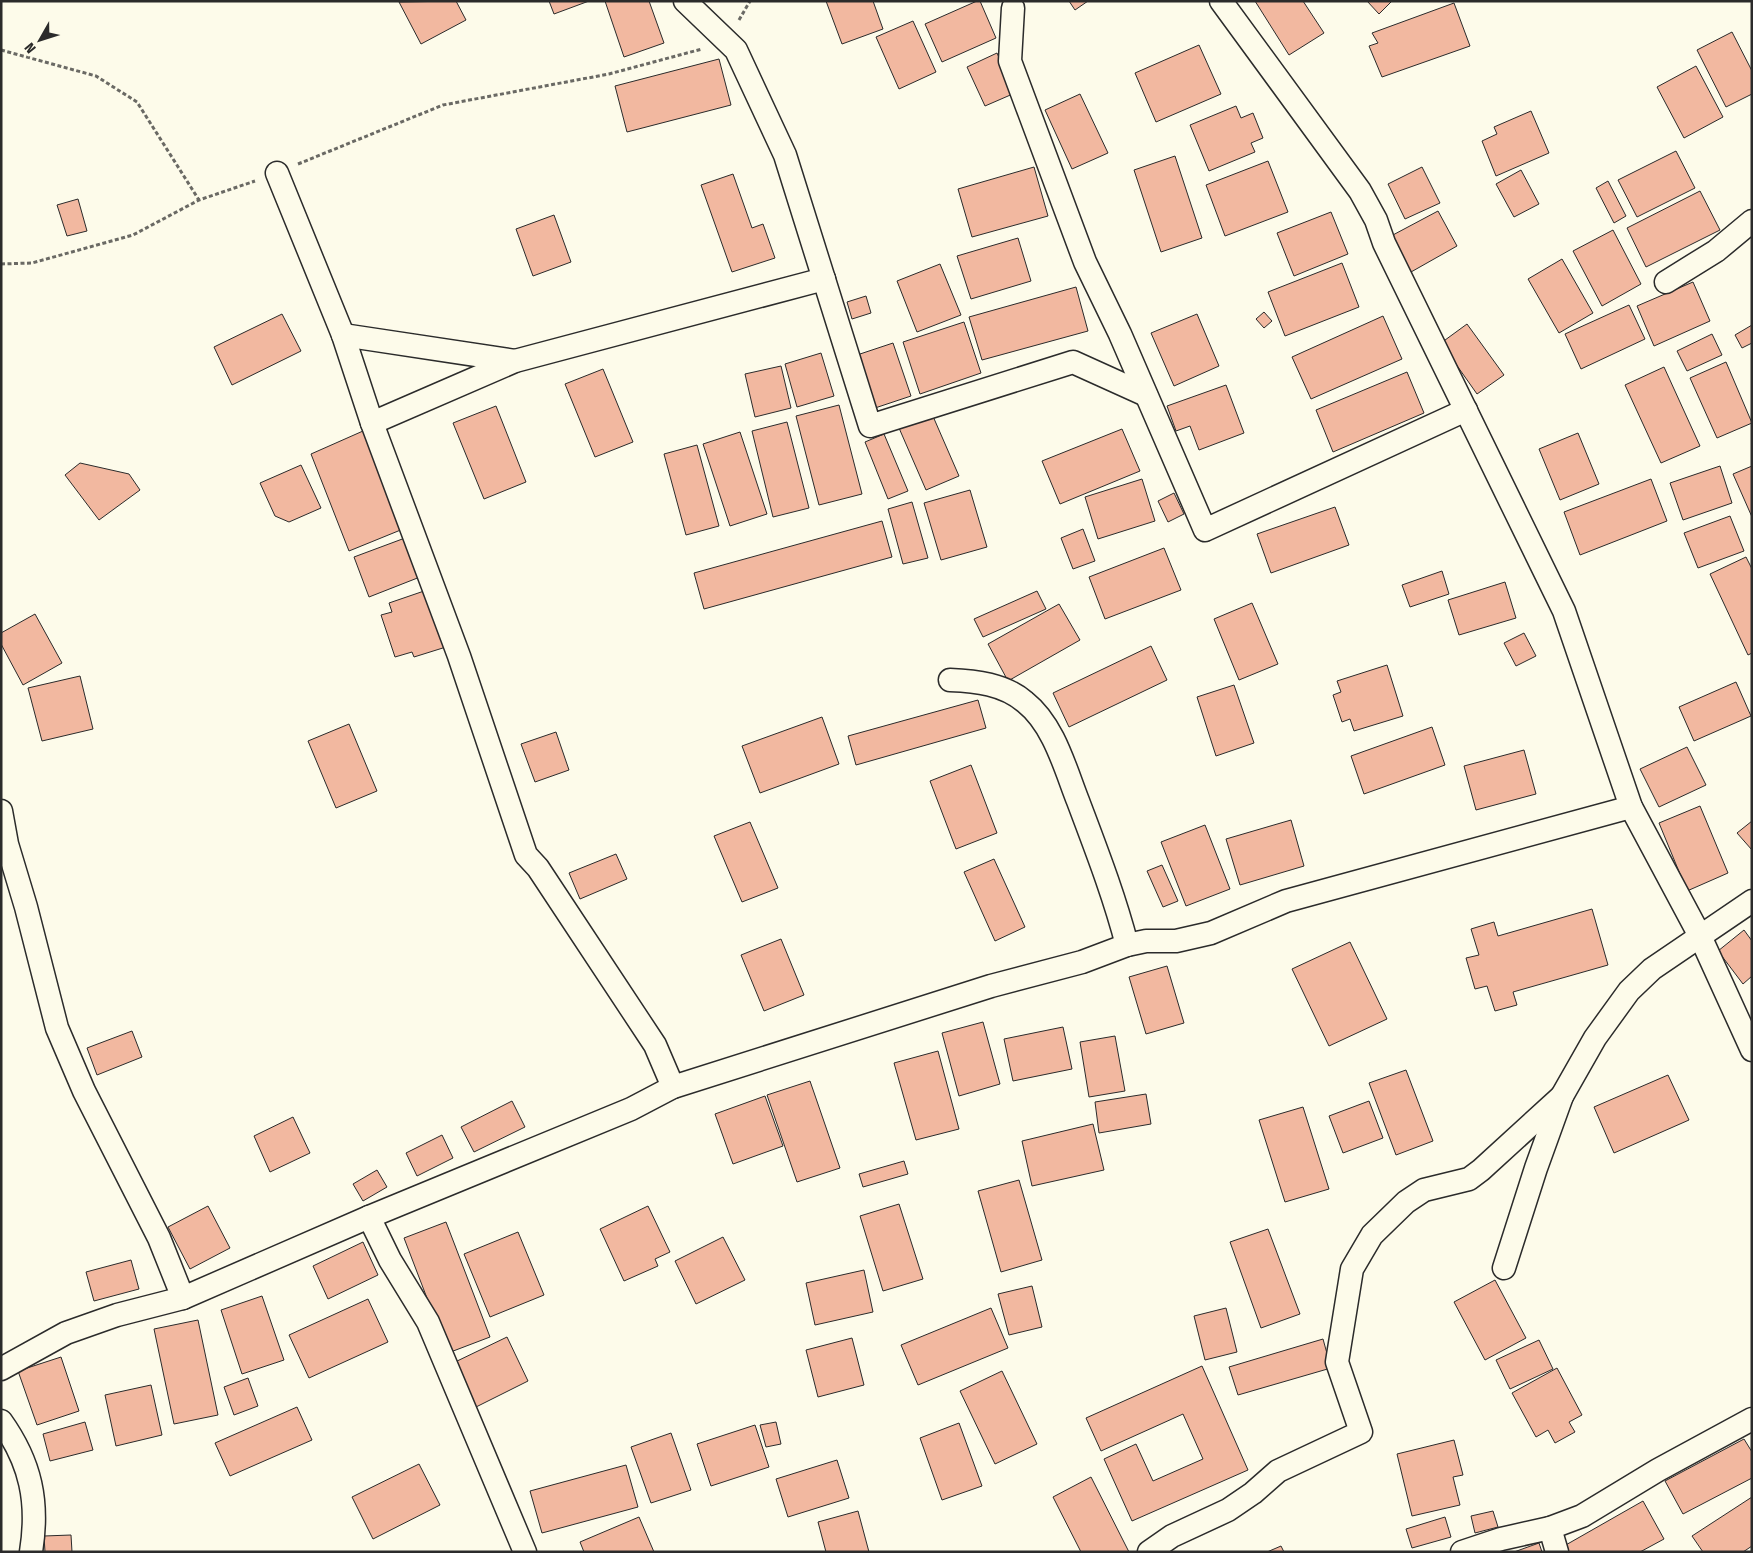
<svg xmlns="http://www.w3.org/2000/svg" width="1753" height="1553" viewBox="0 0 1753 1553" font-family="'Fira Sans Condensed',sans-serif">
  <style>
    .building { fill: #f2b8a0; stroke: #2b2b2b }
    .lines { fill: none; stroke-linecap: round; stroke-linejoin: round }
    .street-casing { stroke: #2b2b2b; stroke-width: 25 }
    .path { stroke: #6a6964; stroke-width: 3; stroke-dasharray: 4 2.5; stroke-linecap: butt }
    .street { stroke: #fdfbea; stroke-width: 22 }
  </style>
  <rect width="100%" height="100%" fill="#fdfbea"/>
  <!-- building -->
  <g class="building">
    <path d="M 456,1 L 466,20 L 421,44 L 399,2 Z"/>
    <path d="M 549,1 L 589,1 L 554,14 Z"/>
    <path d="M 605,1 L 649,1 L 664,43 L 624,57 Z"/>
    <path d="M 826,1 L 873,1 L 883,29 L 842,44 Z"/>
    <path d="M 977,1 L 980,1 L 996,38 L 942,62 L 925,24 Z"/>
    <path d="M 1069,1 L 1088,1 L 1075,10 Z"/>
    <path d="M 1255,1 L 1303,1 L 1324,33 L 1289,55 Z"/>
    <path d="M 1367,1 L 1392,1 L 1379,14 Z"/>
    <path d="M 1454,3 L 1470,46 L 1382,77 L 1369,46 L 1378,43 L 1372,33 Z"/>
    <path d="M 913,21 L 936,72 L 899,89 L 876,37 Z"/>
    <path d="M 1732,32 L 1752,71 L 1752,94 L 1726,107 L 1697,50 Z"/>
    <path d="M 1199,45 L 1221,94 L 1156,122 L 1135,73 Z"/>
    <path d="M 997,53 L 1015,93 L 985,106 L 967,67 Z"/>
    <path d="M 719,59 L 731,105 L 627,132 L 615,86 Z"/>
    <path d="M 1696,66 L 1723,117 L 1684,138 L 1657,87 Z"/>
    <path d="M 1080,94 L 1108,153 L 1072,169 L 1045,110 Z"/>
    <path d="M 1236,106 L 1241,118 L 1253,113 L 1263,138 L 1251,143 L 1255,152 L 1209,171 L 1190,125 Z"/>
    <path d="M 1531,111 L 1549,153 L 1496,176 L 1482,141 L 1497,134 L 1494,127 Z"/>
    <path d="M 1676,151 L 1695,188 L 1637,217 L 1618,180 Z"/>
    <path d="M 1175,156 L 1202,238 L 1161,252 L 1134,170 Z"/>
    <path d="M 1268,161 L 1288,212 L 1225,236 L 1206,185 Z"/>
    <path d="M 1034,167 L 1048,216 L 972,237 L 958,189 Z"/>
    <path d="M 1422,167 L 1440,203 L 1405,219 L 1388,184 Z"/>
    <path d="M 1521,170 L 1539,204 L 1514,217 L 1496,184 Z"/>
    <path d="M 733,174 L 752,228 L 763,224 L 775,258 L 732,272 L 701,185 Z"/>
    <path d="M 1608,181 L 1626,216 L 1614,223 L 1596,188 Z"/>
    <path d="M 1700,191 L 1720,230 L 1646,267 L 1627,228 Z"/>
    <path d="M 78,199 L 87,231 L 67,236 L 57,205 Z"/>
    <path d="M 1438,211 L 1457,246 L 1411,272 L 1391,236 Z"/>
    <path d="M 1331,212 L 1348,254 L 1294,276 L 1277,233 Z"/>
    <path d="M 554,215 L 571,262 L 533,276 L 516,229 Z"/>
    <path d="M 1613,230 L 1641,284 L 1602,306 L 1573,251 Z"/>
    <path d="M 1018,238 L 1031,281 L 971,299 L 957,256 Z"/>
    <path d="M 1562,259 L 1593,313 L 1559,333 L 1528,279 Z"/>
    <path d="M 1342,263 L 1359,307 L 1285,336 L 1268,292 Z"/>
    <path d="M 940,264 L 961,315 L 917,332 L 897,281 Z"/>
    <path d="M 1693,282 L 1710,321 L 1654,346 L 1637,306 Z"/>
    <path d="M 1076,287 L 1088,331 L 982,360 L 969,317 Z"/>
    <path d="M 866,296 L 871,313 L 852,319 L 847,302 Z"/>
    <path d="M 1629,305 L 1645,339 L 1581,369 L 1565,334 Z"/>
    <path d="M 1264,312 L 1272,321 L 1264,328 L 1256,319 Z"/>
    <path d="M 282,314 L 301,351 L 232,385 L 214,347 Z"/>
    <path d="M 1197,314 L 1219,366 L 1174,386 L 1151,333 Z"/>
    <path d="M 1383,316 L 1402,359 L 1311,399 L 1292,357 Z"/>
    <path d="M 964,322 L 981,373 L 920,394 L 903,342 Z"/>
    <path d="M 1467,324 L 1504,375 L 1477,394 L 1441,343 Z"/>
    <path d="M 1752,325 L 1752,343 L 1742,348 L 1735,335 Z"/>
    <path d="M 1712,334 L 1722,355 L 1687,371 L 1677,351 Z"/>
    <path d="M 893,343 L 911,396 L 875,408 L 857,355 Z"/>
    <path d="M 821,353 L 834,396 L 797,407 L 785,364 Z"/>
    <path d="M 1726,362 L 1752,423 L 1717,438 L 1690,378 Z"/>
    <path d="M 781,366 L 791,408 L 755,417 L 745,374 Z"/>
    <path d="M 1664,367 L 1700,446 L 1661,463 L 1625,385 Z"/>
    <path d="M 603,369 L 633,442 L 595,457 L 565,384 Z"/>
    <path d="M 1407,372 L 1424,413 L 1333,452 L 1316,410 Z"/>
    <path d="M 1226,385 L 1244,433 L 1199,450 L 1190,426 L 1176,431 L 1167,406 Z"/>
    <path d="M 839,405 L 862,494 L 819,505 L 796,416 Z"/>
    <path d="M 496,406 L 526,482 L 484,499 L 453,423 Z"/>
    <path d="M 932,414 L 959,476 L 926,490 L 899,428 Z"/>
    <path d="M 787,422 L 809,508 L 773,517 L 752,431 Z"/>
    <path d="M 1122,429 L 1140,471 L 1060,504 L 1042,461 Z"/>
    <path d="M 363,431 L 408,527 L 349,551 L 311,454 Z"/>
    <path d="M 740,432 L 767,514 L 730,526 L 703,444 Z"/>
    <path d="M 1578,433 L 1599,484 L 1560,500 L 1539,449 Z"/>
    <path d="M 884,434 L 908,491 L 888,499 L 865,442 Z"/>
    <path d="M 697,445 L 719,526 L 686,535 L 664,454 Z"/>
    <path d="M 80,463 L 129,474 L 140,490 L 99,520 L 65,475 Z"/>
    <path d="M 301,465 L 321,508 L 289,522 L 275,516 L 260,483 Z"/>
    <path d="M 1720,466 L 1732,503 L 1683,520 L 1670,483 Z"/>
    <path d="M 1752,466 L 1752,517 L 1733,474 Z"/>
    <path d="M 1142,479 L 1155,521 L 1098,539 L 1085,497 Z"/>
    <path d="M 1651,479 L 1667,521 L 1580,555 L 1564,512 Z"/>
    <path d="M 970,490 L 987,547 L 941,560 L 924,503 Z"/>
    <path d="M 1174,493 L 1184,514 L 1168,522 L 1158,501 Z"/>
    <path d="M 912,502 L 928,558 L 903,564 L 888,509 Z"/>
    <path d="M 1335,507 L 1349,545 L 1271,573 L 1257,534 Z"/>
    <path d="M 1730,516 L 1744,551 L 1698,568 L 1684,533 Z"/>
    <path d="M 882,521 L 892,557 L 704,609 L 694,573 Z"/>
    <path d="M 1083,529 L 1095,561 L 1073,569 L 1061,538 Z"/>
    <path d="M 405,538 L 420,577 L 369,597 L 354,557 Z"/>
    <path d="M 1164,548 L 1181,590 L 1105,619 L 1089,577 Z"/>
    <path d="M 1746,557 L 1752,569 L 1752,653 L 1748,655 L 1710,574 Z"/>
    <path d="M 1442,571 L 1449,594 L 1410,607 L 1402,585 Z"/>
    <path d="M 1505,582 L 1516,618 L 1459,635 L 1448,600 Z"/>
    <path d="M 427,590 L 446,647 L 414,657 L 412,652 L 395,657 L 381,615 L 392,612 L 389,603 Z"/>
    <path d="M 1037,591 L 1046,609 L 983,637 L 974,619 Z"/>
    <path d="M 1252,603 L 1278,664 L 1239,680 L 1214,619 Z"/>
    <path d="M 1059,604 L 1080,640 L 1008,681 L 988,644 Z"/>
    <path d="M 35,614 L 62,663 L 23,685 L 1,644 L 1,633 Z"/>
    <path d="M 1524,633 L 1536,656 L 1516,666 L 1504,643 Z"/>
    <path d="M 1151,646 L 1167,680 L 1069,727 L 1053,693 Z"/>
    <path d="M 1387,665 L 1403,716 L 1354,731 L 1350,719 L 1342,722 L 1333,695 L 1341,692 L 1337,681 Z"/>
    <path d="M 80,676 L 93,729 L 42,741 L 28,688 Z"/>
    <path d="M 1736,682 L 1751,716 L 1694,741 L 1679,707 Z"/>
    <path d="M 1234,685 L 1254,743 L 1216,756 L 1197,697 Z"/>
    <path d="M 978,700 L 986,728 L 856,765 L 848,736 Z"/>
    <path d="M 822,717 L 839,764 L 760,793 L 742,746 Z"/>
    <path d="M 349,724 L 377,791 L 336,808 L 308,741 Z"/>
    <path d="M 1432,727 L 1445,765 L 1364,794 L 1351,756 Z"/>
    <path d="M 556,732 L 569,770 L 535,782 L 521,744 Z"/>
    <path d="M 1687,747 L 1706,785 L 1659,807 L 1640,769 Z"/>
    <path d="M 1524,750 L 1536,794 L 1476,810 L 1464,766 Z"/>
    <path d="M 971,765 L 997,833 L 956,849 L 930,781 Z"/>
    <path d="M 1700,806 L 1728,873 L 1687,891 L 1659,823 Z"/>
    <path d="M 1291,820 L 1304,866 L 1240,885 L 1226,839 Z"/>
    <path d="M 1752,821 L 1752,850 L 1737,833 Z"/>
    <path d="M 750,822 L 778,888 L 742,902 L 714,836 Z"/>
    <path d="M 1205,825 L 1230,889 L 1186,906 L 1161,842 Z"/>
    <path d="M 616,854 L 627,879 L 580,899 L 569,873 Z"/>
    <path d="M 994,859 L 1025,927 L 995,941 L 964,872 Z"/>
    <path d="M 1162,865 L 1178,901 L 1163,907 L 1147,871 Z"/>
    <path d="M 1592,909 L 1608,965 L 1513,992 L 1517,1005 L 1495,1011 L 1487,986 L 1475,989 L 1466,958 L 1479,955 L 1471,929 L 1494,922 L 1498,936 Z"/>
    <path d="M 1744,930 L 1752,941 L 1752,976 L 1743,984 L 1718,951 Z"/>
    <path d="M 781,939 L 804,995 L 764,1011 L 741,955 Z"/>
    <path d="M 1350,942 L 1387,1019 L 1329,1046 L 1292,969 Z"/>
    <path d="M 1167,966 L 1184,1023 L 1146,1034 L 1129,977 Z"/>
    <path d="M 983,1022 L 1000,1084 L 959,1096 L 942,1033 Z"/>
    <path d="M 1063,1027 L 1072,1069 L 1013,1081 L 1004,1039 Z"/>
    <path d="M 132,1031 L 142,1057 L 97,1075 L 87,1048 Z"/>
    <path d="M 1115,1036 L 1125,1091 L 1089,1097 L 1080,1042 Z"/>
    <path d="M 938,1051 L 959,1129 L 916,1140 L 894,1063 Z"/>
    <path d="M 1406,1070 L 1433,1141 L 1396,1155 L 1369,1083 Z"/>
    <path d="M 1668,1075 L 1689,1120 L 1614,1153 L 1594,1107 Z"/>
    <path d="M 810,1081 L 840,1168 L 797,1182 L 767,1095 Z"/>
    <path d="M 1146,1094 L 1151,1124 L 1099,1133 L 1095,1102 Z"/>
    <path d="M 765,1096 L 783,1146 L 733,1164 L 715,1114 Z"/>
    <path d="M 512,1101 L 525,1127 L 474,1152 L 461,1127 Z"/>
    <path d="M 1369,1101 L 1383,1138 L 1343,1153 L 1329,1116 Z"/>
    <path d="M 1303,1107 L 1329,1189 L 1285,1202 L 1259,1120 Z"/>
    <path d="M 293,1117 L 310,1153 L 270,1172 L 254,1136 Z"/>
    <path d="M 1093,1124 L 1104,1170 L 1032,1186 L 1022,1141 Z"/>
    <path d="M 442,1135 L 453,1158 L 417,1176 L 406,1153 Z"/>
    <path d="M 904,1161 L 908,1174 L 863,1187 L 859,1174 Z"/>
    <path d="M 377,1170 L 387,1187 L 363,1201 L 353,1184 Z"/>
    <path d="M 1019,1180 L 1042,1260 L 1001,1272 L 978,1191 Z"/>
    <path d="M 899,1204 L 923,1279 L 883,1291 L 860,1216 Z"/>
    <path d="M 208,1206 L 230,1248 L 190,1269 L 168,1227 Z"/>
    <path d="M 648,1206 L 670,1252 L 655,1259 L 658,1266 L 624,1281 L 600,1229 Z"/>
    <path d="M 446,1222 L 490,1337 L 448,1353 L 404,1238 Z"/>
    <path d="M 1268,1229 L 1300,1314 L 1261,1328 L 1230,1242 Z"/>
    <path d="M 518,1232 L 544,1295 L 490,1317 L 464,1254 Z"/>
    <path d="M 723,1237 L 745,1280 L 696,1304 L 675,1261 Z"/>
    <path d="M 363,1242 L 378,1275 L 328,1299 L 313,1266 Z"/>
    <path d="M 131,1260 L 139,1289 L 94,1301 L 86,1272 Z"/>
    <path d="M 864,1270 L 873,1312 L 815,1325 L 806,1283 Z"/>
    <path d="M 1495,1280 L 1526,1338 L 1485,1360 L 1454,1302 Z"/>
    <path d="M 1032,1286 L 1042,1327 L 1009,1335 L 998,1294 Z"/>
    <path d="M 262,1296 L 284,1360 L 242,1374 L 221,1310 Z"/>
    <path d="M 368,1299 L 388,1342 L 309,1378 L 289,1335 Z"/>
    <path d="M 991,1308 L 1008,1348 L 918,1385 L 901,1345 Z"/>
    <path d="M 1226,1308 L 1237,1352 L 1205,1360 L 1194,1316 Z"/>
    <path d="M 198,1320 L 218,1415 L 174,1424 L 154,1329 Z"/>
    <path d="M 507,1337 L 528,1381 L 474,1408 L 453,1363 Z"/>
    <path d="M 852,1338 L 864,1385 L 818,1397 L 806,1350 Z"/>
    <path d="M 1323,1339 L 1331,1368 L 1238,1395 L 1229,1367 Z"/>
    <path d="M 1539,1340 L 1553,1369 L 1510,1389 L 1496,1360 Z"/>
    <path d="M 61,1357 L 79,1411 L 37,1425 L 18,1371 Z"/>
    <path d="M 1202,1366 L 1248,1470 L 1132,1521 L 1104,1459 L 1136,1444 L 1153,1481 L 1203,1459 L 1183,1414 L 1101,1451 L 1086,1418 Z"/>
    <path d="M 1557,1368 L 1582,1415 L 1569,1422 L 1575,1432 L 1555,1443 L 1548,1430 L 1536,1437 L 1512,1393 Z"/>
    <path d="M 1002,1371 L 1037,1444 L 995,1464 L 960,1391 Z"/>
    <path d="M 248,1378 L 258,1406 L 234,1415 L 224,1387 Z"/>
    <path d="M 151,1385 L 162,1435 L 116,1446 L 105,1395 Z"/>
    <path d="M 297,1407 L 312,1440 L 230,1476 L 215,1443 Z"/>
    <path d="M 85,1422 L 93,1450 L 50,1461 L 43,1434 Z"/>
    <path d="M 776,1422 L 781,1444 L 766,1447 L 760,1425 Z"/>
    <path d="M 959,1423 L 982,1486 L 942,1500 L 920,1438 Z"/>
    <path d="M 755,1425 L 769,1467 L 711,1486 L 697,1444 Z"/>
    <path d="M 671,1433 L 691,1490 L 651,1503 L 631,1447 Z"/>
    <path d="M 1744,1439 L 1752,1452 L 1752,1478 L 1683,1514 L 1665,1481 Z"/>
    <path d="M 1454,1440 L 1463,1475 L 1453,1477 L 1460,1505 L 1412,1516 L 1397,1454 Z"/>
    <path d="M 837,1460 L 849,1498 L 788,1517 L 776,1479 Z"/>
    <path d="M 419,1464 L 440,1505 L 373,1539 L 352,1497 Z"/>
    <path d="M 626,1465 L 638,1507 L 542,1533 L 530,1491 Z"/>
    <path d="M 1091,1477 L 1129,1552 L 1081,1552 L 1053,1497 Z"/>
    <path d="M 1752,1497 L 1752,1546 L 1743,1552 L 1703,1552 L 1692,1536 Z"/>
    <path d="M 1643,1501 L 1664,1539 L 1640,1552 L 1568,1552 L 1564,1546 Z"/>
    <path d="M 858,1511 L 869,1552 L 826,1552 L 818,1522 Z"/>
    <path d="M 1493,1511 L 1498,1527 L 1475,1533 L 1471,1516 Z"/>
    <path d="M 639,1517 L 654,1552 L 584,1552 L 580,1542 Z"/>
    <path d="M 1445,1517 L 1451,1537 L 1412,1548 L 1406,1529 Z"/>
    <path d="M 71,1535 L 72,1552 L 45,1552 L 44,1536 Z"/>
    <path d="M 1539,1543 L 1542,1552 L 1514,1552 Z"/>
    <path d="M 1281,1546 L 1284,1552 L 1267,1552 Z"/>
  </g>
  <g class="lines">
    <defs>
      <g id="street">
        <path d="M 685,1 L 736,50 L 785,155 L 870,426 L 1073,362 L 1146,395"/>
        <path d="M 1221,1 L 1360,191 L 1376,220 L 1384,243 L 1564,611 L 1631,807 L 1700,936 L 1752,1050"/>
        <path d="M 1013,8 L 1010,61 L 1085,262 L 1120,334 L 1205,530 L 1466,410"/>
        <path d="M 277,173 L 343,335 L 372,423 L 459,656 L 526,855 L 538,868 L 655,1045 L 673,1087"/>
        <path d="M 1666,282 L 1716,251 L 1752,221"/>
        <path d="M 343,335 L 515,361"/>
        <path d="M 372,423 L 515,361 L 824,279"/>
        <path d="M 950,680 C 976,681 1004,684 1025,702 C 1054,725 1065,768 1078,801 C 1096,849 1114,895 1127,945"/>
        <path d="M 1,811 L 7,844 L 26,907 L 57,1028 L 84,1091 L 159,1238 L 183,1298"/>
        <path d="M 369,1217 L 390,1260 L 428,1322 L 525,1552"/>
        <path d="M 1504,1268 L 1536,1168 L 1562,1096 L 1595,1038 L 1629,991 L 1652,969 L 1752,901"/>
        <path d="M 1,1369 L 66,1333 L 117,1315 L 183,1298 L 369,1217 L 631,1109 L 673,1087 L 991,986 L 1082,962 L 1127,945 L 1146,941 L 1176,941 L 1211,933 L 1286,901 L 1631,807"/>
        <path d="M 1,1421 C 31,1463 39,1502 31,1552"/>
        <path d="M 1550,1528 L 1557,1552"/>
        <path d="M 1149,1552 L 1172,1536 L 1228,1510 L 1253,1493 L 1278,1471 L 1361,1432 L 1337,1362 L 1352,1269 L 1372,1235 L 1406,1202 L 1424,1190 L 1469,1179 L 1481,1170 L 1562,1096"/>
        <path d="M 1462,1552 L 1501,1539 L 1550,1528 L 1582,1516 L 1658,1470 L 1752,1419"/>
      </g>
    </defs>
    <!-- street casing -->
    <use href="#street" class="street-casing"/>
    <!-- path -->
    <g class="path">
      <path d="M 739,20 L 750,1"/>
      <path d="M 1,50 L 96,76 L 137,102 L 199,200"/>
      <path d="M 298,164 L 443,105 L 609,74 L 702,49"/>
      <path d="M 1,264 L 32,263 L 133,235 L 199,200 L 255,181"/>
    </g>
    <!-- street -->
    <use href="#street" class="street"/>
  </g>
  <!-- border -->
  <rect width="1753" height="1553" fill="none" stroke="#2b2b2b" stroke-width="5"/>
  <!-- north arrow -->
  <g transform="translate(40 40) rotate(231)" stroke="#fdfbea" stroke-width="4" paint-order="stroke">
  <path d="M0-4L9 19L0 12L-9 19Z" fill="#2b2b2b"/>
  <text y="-8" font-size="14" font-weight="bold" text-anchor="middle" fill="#2b2b2b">N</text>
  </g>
</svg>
